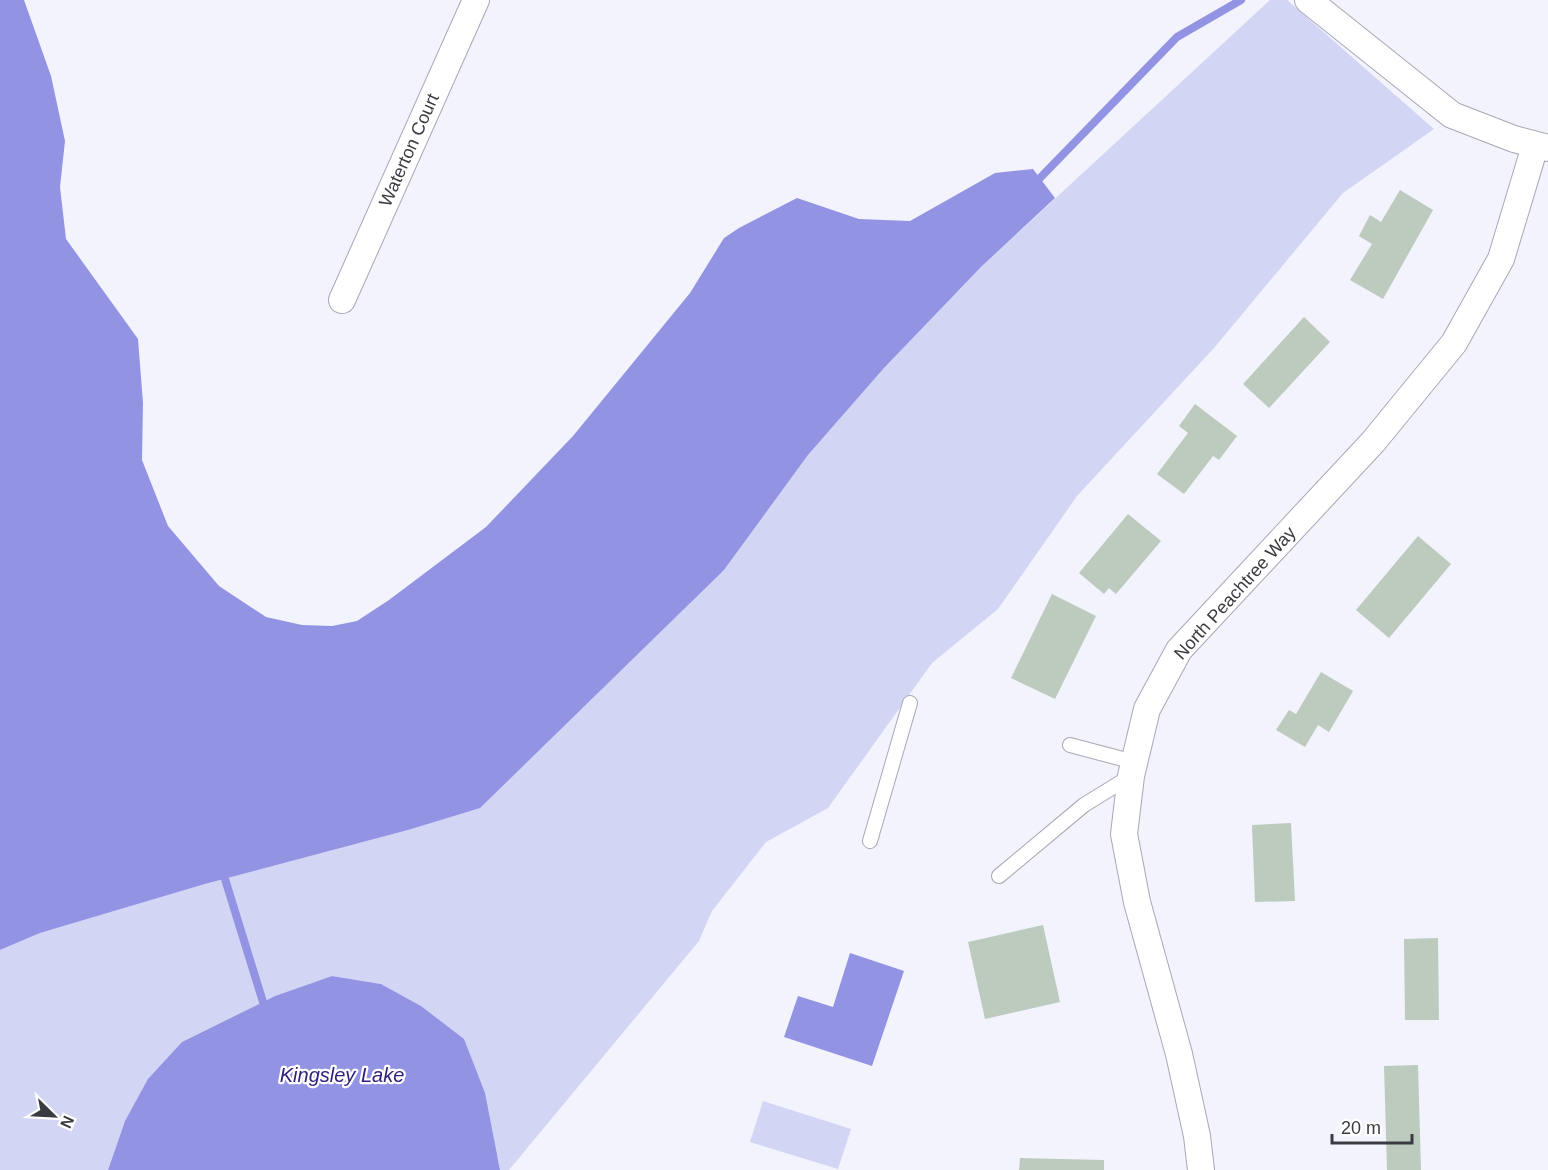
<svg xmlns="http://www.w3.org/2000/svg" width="1548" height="1170" viewBox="0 0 1548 1170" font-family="Arial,sans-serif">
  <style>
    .green { fill: #d3d5f4 }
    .water { fill: #9393e3 }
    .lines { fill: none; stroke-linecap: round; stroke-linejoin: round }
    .stream { stroke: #9393e3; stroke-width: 8 }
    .building { fill: #bdcabe }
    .lane-casing { stroke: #a7a8b7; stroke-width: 16 }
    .street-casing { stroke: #a7a8b7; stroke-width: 28 }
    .lane { stroke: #fff; stroke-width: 14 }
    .street { stroke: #fff; stroke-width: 26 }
    .labels { text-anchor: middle; stroke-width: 4.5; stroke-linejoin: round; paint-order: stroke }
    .street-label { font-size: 18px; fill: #3a3a41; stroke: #fff }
    .water-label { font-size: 20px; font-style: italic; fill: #30207c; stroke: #fff }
  </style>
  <rect width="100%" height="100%" fill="#f2f3fd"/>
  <!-- green -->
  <g class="green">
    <path d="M 1270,0 L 1287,0 L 1434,129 L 1343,193 L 1214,348 L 1077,496 L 998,609 L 932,663 L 828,808 L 766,842 L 712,911 L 699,941 L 509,1170 L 500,1170 L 498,1158 L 421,1006 L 381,984 L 332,976 L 275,996 L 182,1042 L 125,1121 L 108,1170 L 0,1170 L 0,950 L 40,933 L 205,884 L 408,830 L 724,570 L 808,455 L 884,368 L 981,267 Z"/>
    <path d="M 763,1101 L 851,1129 L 838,1169 L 750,1142 Z"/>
  </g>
  <!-- water -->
  <g class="water">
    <path d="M 0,0 L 24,0 L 51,76 L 65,141 L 60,187 L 66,239 L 138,339 L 143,403 L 142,460 L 168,526 L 219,586 L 266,617 L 302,625 L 332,626 L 357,621 L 389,600 L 486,527 L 573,436 L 690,293 L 724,238 L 739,228 L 797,198 L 859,219 L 910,221 L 995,173 L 1033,169 L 1055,198 L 981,267 L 884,368 L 808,455 L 724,570 L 480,808 L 408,830 L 205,884 L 40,933 L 0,950 Z"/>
    <path d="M 850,953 L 904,971 L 872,1066 L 784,1037 L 798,996 L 833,1007 Z"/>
    <path d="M 332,976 L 381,984 L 421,1006 L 464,1039 L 485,1093 L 500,1170 L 108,1170 L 125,1121 L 148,1079 L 182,1042 L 275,996 Z"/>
  </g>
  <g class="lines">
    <!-- stream -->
    <g class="stream">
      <path d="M 1040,178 L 1177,37 L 1241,0"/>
      <path d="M 225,879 L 263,1002"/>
    </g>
  </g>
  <!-- building -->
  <g class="building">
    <path d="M 1400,190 L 1433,210 L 1383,299 L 1350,280 L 1372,244 L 1359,236 L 1370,215 L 1381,222 Z"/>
    <path d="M 1304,317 L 1330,342 L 1269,408 L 1243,384 Z"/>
    <path d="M 1195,404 L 1237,436 L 1219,460 L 1213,456 L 1184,494 L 1157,474 L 1188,433 L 1179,426 Z"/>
    <path d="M 1128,514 L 1161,541 L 1116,594 L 1109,588 L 1104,594 L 1079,573 Z"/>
    <path d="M 1418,536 L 1451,564 L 1389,638 L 1356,610 Z"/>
    <path d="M 1052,594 L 1096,616 L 1055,699 L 1011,678 Z"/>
    <path d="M 1321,672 L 1353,691 L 1329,732 L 1318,725 L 1305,747 L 1276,730 L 1289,710 L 1296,714 Z"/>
    <path d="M 1291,823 L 1295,901 L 1255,902 L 1252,825 Z"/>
    <path d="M 1043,925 L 1060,1002 L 985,1019 L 968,942 Z"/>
    <path d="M 1438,938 L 1439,1020 L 1405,1020 L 1404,939 Z"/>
    <path d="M 1418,1065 L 1421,1170 L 1387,1170 L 1384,1066 Z"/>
    <path d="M 1020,1158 L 1104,1160 L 1104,1170 L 1019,1170 Z"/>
  </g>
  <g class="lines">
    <defs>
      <g id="lane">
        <path d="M 1070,745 L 1134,762"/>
        <path d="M 870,841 L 910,703"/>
        <path d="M 999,876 L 1084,805 L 1131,776"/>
      </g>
      <g id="street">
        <path d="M 1308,0 L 1452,115 L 1514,139 L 1548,148"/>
        <path d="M 342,300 L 476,0"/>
        <path d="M 1201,1170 L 1197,1136 L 1179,1054 L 1137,902 L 1124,834 L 1131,776 L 1147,709 L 1179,650 L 1373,442 L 1454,343 L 1501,259 L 1535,146"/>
      </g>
    </defs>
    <!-- lane casing -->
    <use href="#lane" class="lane-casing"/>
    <!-- street casing -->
    <use href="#street" class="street-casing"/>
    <!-- lane -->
    <use href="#lane" class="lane"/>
    <!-- street -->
    <use href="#street" class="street"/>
  </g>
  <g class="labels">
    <!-- street labels -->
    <g class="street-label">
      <text transform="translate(409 150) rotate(-66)" y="6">Waterton Court</text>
      <text transform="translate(1235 593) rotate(-48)" y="6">North Peachtree Way</text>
    </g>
    <!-- water labels -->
    <g class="water-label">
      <text x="342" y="1082">Kingsley Lake</text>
    </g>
  </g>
  <!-- north arrow -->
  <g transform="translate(54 1116) rotate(114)" stroke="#ffffff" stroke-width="4.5" paint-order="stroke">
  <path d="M0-4.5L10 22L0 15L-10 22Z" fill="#3a3a41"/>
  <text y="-9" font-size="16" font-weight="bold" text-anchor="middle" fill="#3a3a41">N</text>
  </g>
  <!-- scale -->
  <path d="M1332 1134v9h80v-9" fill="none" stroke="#3a3a41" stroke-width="3"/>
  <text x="1341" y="1134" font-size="18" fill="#3a3a41" stroke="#ffffff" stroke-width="4.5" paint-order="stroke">20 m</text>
</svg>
